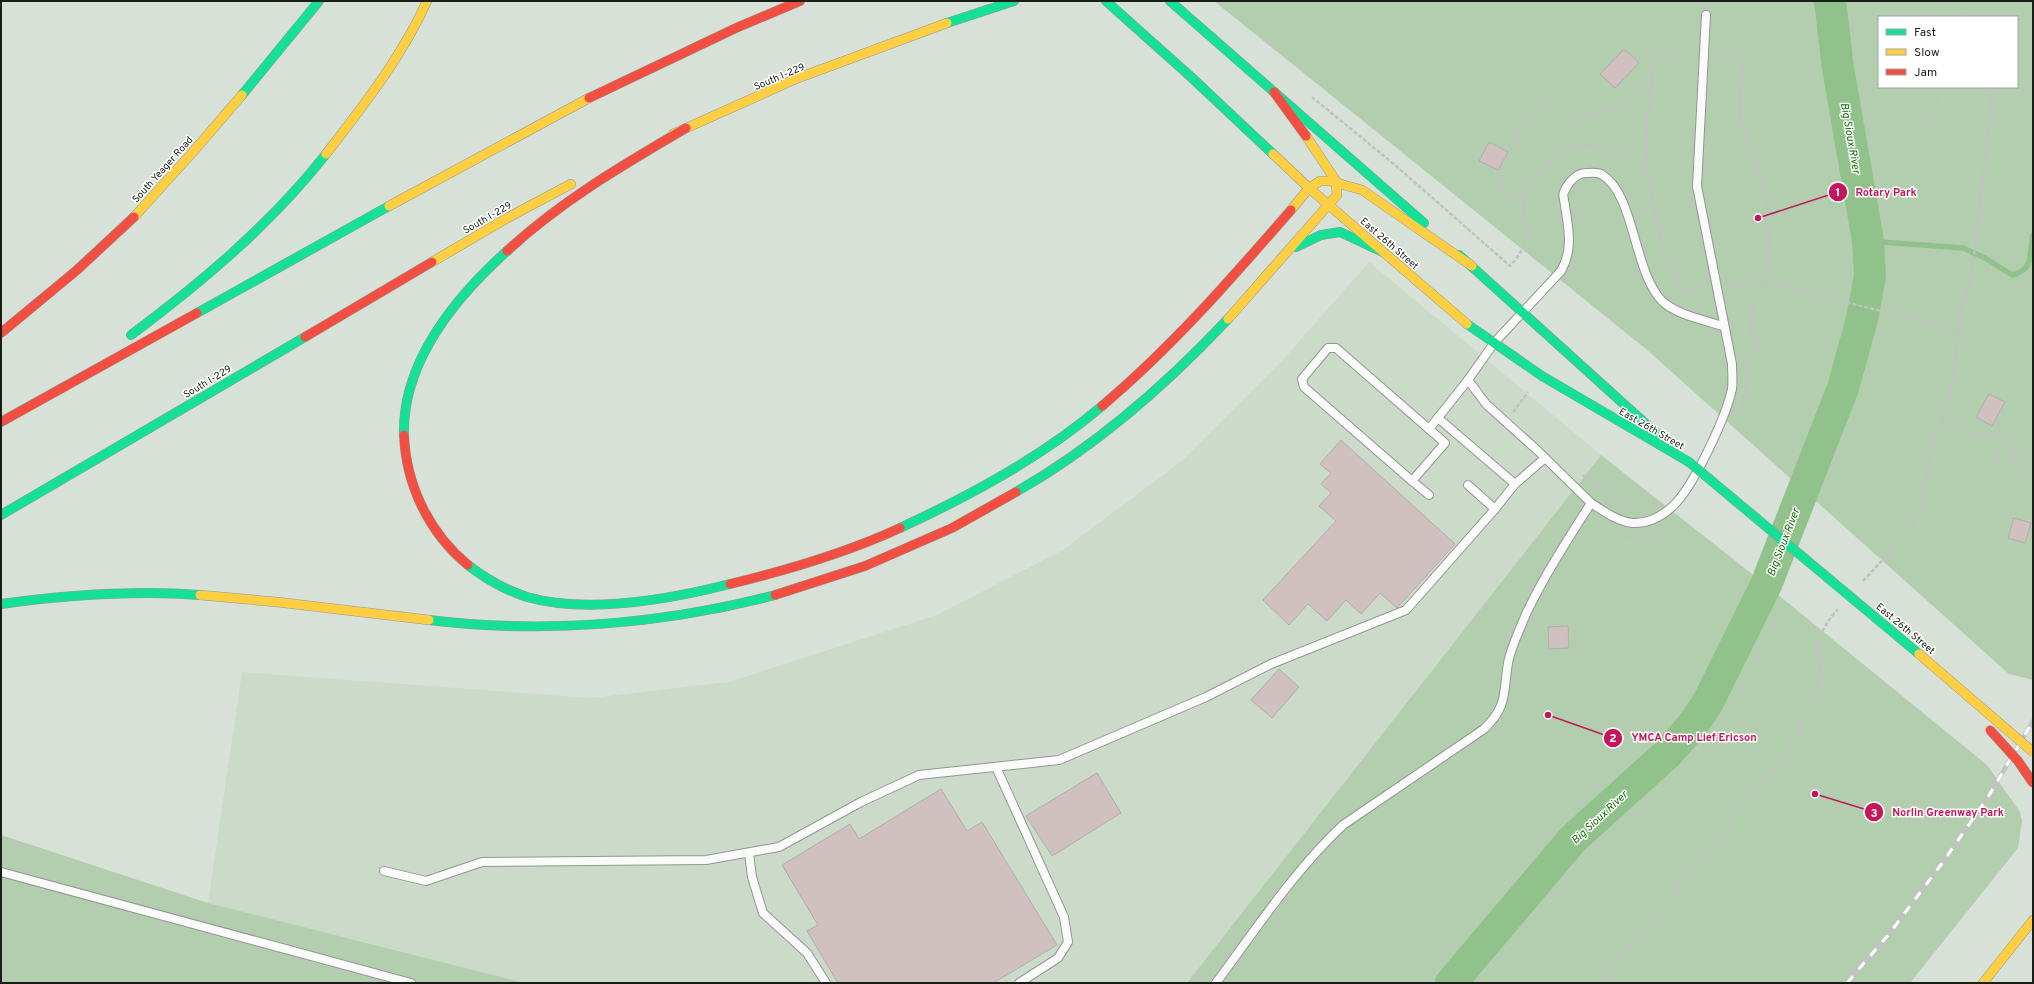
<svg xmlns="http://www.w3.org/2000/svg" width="2034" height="984" viewBox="0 0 2034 984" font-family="Overpass,sans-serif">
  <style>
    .built { fill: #cbdac9 }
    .green { fill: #b3cdaf; fill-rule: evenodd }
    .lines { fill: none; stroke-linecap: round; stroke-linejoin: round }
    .stream { stroke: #92c28b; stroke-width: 5.5 }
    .river { stroke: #92c28b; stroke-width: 32 }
    .building { fill: #d0c1c0; stroke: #afafab }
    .lane-casing { stroke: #929891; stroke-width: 10 }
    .fast-casing { stroke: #929891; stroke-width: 10 }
    .slow-casing { stroke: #929891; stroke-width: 10 }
    .jam-casing { stroke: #929891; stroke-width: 10 }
    .path { stroke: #bfc2bf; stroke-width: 2.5; stroke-dasharray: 4 2; stroke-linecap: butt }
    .lane { stroke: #f9faf9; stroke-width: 8 }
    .fast { stroke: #16e098; stroke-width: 9 }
    .slow { stroke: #ffcf43; stroke-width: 9 }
    .jam { stroke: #f24e42; stroke-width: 9 }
    .rail-casing { stroke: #c1c3c0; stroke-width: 4.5 }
    .rail { stroke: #fff; stroke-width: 3; stroke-dasharray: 9; stroke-linecap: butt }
    .fast-bridge-casing { stroke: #929891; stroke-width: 10; stroke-linecap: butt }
    .slow-bridge-casing { stroke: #929891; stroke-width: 10; stroke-linecap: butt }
    .jam-bridge-casing { stroke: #929891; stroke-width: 10; stroke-linecap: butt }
    .fast-bridge { stroke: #16e098; stroke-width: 9 }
    .slow-bridge { stroke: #ffcf43; stroke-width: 9 }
    .jam-bridge { stroke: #f24e42; stroke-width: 9 }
    .labels { text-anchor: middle; stroke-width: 3; stroke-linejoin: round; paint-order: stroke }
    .street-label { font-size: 10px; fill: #191e18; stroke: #fff }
    .water-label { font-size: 11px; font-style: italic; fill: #0e6a00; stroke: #fff }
    .leader { fill: none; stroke: #c2185b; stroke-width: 1.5 }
    .callout-dot { fill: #c2185b; stroke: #fff; stroke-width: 1.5 }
    .mark-label { font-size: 12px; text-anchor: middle; font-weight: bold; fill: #fff }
    .callout-label { font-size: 11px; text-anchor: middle; font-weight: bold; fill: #c2185b; stroke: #fff; stroke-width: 3; stroke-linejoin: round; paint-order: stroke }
  </style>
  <rect width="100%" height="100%" fill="#d8e1d7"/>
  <!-- built -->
  <path class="built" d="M 1369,262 L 1601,455 L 1187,983 L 525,983 L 208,903 L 242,672 L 591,698 L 729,682 L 937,615 L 1063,550 L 1183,460 L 1282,361 Z"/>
  <!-- green -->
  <g class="green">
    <path d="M 1214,1 L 2033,1 L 2033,680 L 2009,674 L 1646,349 ZM 1879,17 L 2017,17 L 2017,87 L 1879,87 Z"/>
    <path d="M 1601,455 L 1766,585 L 1987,765 L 2020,812 L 2022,821 L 2018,848 L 1910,983 L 1187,983 Z"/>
    <path d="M 1,835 L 208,903 L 525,983 L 1,983 Z"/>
  </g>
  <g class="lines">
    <!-- stream -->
    <path class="stream" d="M 1868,241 L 1963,248 L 1985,258 L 2012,275 C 2034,270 2029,254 2033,235"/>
    <!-- river -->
    <path class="river" d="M 1451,983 L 1573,839 L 1667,754 L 1691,727 L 1707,704 L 1766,585 L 1843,388 L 1862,319 L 1870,276 L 1868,241 L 1838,68 L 1830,1"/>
  </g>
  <!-- building -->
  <g class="building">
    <path d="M 1624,49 L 1639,63 L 1615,88 L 1600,74 Z"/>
    <path d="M 1489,142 L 1508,152 L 1498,170 L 1479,161 Z"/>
    <path d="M 1989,394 L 2005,402 L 1992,426 L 1976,417 Z"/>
    <path d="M 1341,440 L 1455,544 L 1397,608 L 1380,593 L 1361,614 L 1346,600 L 1327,621 L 1308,604 L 1289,625 L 1263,600 L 1336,521 L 1319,506 L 1331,493 L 1321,484 L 1331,473 L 1320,464 Z"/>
    <path d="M 2014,518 L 2031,523 L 2025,543 L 2008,538 Z"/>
    <path d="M 1568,626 L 1569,648 L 1549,649 L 1548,627 Z"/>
    <path d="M 1279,669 L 1299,687 L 1272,718 L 1251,700 Z"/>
    <path d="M 1097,773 L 1121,813 L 1052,856 L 1026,816 Z"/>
    <path d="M 941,789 L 967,831 L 982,822 L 1057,945 L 993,983 L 838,983 L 807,931 L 818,925 L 782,865 L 850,824 L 859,839 Z"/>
  </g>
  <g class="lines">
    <defs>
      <g id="lane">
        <path d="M 1328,348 L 1336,348 L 1445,443 L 1412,481 L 1304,387 L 1302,379 Z"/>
        <path d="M 1429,429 L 1468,380"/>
        <path d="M 1412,481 L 1429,495"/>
        <path d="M 1515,484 L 1545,458"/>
        <path d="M 1468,485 L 1495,509"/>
        <path d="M 1591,503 L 1538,451 L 1486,404 L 1468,380 L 1494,343 L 1561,271 C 1573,250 1569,230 1565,206 C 1565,202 1562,196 1564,192 C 1567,184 1576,173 1586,173 C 1590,173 1597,172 1601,174 C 1635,193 1633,271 1662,301 C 1677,315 1704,320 1723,326"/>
        <path d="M 996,767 L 1064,917 L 1068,942 L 1058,958 L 1019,983"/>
        <path d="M 749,853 L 752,877 L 763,913 L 807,953 L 826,983"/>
        <path d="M 384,871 L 426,881 L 482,862 L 706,860 L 779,847 L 861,802 L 919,775 L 1059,760 L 1206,697 L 1271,664 L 1406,610 L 1495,509 L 1515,484 L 1438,418"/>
        <path d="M 1,872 L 411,983"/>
        <path d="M 1216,983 C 1256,929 1294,871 1343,825 L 1484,729 C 1508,706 1503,693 1508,663 C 1511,647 1520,629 1526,614 C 1544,576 1568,539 1591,503 C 1603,511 1617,521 1632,523 C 1647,524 1662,516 1673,506 C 1694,486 1726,417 1732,389 C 1733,381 1732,372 1732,364 L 1697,186 L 1706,15"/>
      </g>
      <g id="fast">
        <path d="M 1106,1 L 1190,76 L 1273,154"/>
        <path d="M 1170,1 L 1424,223"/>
        <path d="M 947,23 L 1014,1"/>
        <path d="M 242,95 L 319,1"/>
        <path d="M 1296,247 L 1321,235 L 1340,232 L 1383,252"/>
        <path d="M 1459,255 L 1657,434"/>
        <path d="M 197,313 L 389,206"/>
        <path d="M 1467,324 L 1542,376 L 1689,462"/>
        <path d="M 131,335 C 202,282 271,224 326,154"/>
        <path d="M 404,435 C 402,362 456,297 507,251"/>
        <path d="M 1016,492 C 1095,447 1166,385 1228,319"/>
        <path d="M 1,515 L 305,337"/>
        <path d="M 900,528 C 971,495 1042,457 1102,406"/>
        <path d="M 468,565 C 486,579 505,590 527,597 C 587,614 671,599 730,584"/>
        <path d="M 1,604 C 67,595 133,590 200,595"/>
        <path d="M 429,620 C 544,634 663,624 775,595"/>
      </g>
      <g id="slow">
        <path d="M 673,134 L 798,78 L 947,23"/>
        <path d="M 326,154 C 363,106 402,57 427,1"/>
        <path d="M 1273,154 L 1309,188 L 1467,324"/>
        <path d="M 389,206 L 589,98"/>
        <path d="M 1291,210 L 1309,188 L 1320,181 L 1330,181 L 1362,190 L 1472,266"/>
        <path d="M 134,217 L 192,153 L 242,95"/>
        <path d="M 432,262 L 509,217 L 571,184"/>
        <path d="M 1228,319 L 1337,195 L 1336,181 L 1306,136"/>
        <path d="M 200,595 L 277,602 L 429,620"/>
        <path d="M 1983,983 L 2033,920"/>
      </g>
      <g id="jam">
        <path d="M 1274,92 L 1306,136"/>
        <path d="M 589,98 L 736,28 L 800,1"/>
        <path d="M 507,251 C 561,201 623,165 686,128"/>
        <path d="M 1,333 L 77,270 L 134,217"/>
        <path d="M 305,337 L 432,262"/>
        <path d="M 1102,406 C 1172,347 1231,279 1291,210"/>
        <path d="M 1,422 L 197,313"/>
        <path d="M 404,435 C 406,485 429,533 468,565"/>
        <path d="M 730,584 C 788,570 846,553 900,528"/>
        <path d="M 775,595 L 865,566 L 952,528 L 1016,492"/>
      </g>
    </defs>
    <!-- lane casing -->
    <use href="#lane" class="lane-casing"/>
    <!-- fast casing -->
    <use href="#fast" class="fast-casing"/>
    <!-- slow casing -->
    <use href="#slow" class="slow-casing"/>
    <!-- jam casing -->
    <use href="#jam" class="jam-casing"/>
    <!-- path -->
    <g class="path">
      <path d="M 1961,1 L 1966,17"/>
      <path d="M 1715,57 L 1745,57 C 1740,81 1737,107 1744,132 C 1751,157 1764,181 1767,208 C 1769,231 1771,261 1765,284 C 1761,296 1752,308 1750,321 C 1747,338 1765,338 1747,360 C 1747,384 1747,403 1735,424"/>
      <path d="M 1312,97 L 1395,165 L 1510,266 C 1521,254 1528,242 1526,225 C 1525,219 1523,213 1524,207 C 1526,177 1549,156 1577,147 C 1590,143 1602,147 1615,152 C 1626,157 1640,162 1647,173 C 1650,178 1650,186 1651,191 C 1656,212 1665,281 1686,289 C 1691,290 1699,288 1704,288"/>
      <path d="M 1911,122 C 1928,118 1944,107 1935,87"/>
      <path d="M 1647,173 L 1647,119 L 1654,64 L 1660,57 L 1692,57"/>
      <path d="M 1525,200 C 1512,195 1500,192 1498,176 L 1529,113 L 1544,104 C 1573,122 1593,120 1621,102 C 1631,95 1639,89 1651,88"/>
      <path d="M 1729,285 L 1761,283 L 1783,287 L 1959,330"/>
      <path d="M 1515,412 L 1514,411 L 1528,392"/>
      <path d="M 1942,419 L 1979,437 L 2003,433 L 2033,489"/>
      <path d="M 1996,419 L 2003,433"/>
      <path d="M 1990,467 L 1999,454 L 2008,459 L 2017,460"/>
      <path d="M 1583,475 L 1618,503"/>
      <path d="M 1622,505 L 1631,508 L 1631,510"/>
      <path d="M 2028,533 L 2033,534"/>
      <path d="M 1626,534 L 1625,537 L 1640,539 L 1662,531"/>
      <path d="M 1863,581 L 1907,534 L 1916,520 L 1922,505 L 1930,454 L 1950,394 L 1962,309 L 1972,274 L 1991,108 L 1989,87"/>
      <path d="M 1599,983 C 1638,936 1677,888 1716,841 C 1745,806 1775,771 1798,732 C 1807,715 1816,698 1819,679 C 1820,670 1819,661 1818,652 C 1817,636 1828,620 1838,609"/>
    </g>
    <!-- lane -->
    <use href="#lane" class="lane"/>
    <!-- fast -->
    <use href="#fast" class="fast"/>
    <!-- slow -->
    <use href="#slow" class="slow"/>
    <!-- jam -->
    <use href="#jam" class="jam"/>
    <defs>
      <path id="rail" d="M 1847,983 L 1889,934 L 1943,862 L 1988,797 L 2033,721"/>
    </defs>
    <!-- rail casing -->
    <use href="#rail" class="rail-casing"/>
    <!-- rail -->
    <use href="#rail" class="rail"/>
    <defs>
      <path id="fast-bridge" d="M 1689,462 L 1919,654"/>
      <path id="slow-bridge" d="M 1919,654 L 2033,752"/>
      <path id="jam-bridge" d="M 1990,730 L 2018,761 L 2033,783"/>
    </defs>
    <!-- fast-bridge casing -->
    <use href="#fast-bridge" class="fast-bridge-casing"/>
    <!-- slow-bridge casing -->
    <use href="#slow-bridge" class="slow-bridge-casing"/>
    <!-- jam-bridge casing -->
    <use href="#jam-bridge" class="jam-bridge-casing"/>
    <!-- fast-bridge -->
    <use href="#fast-bridge" class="fast-bridge"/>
    <!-- slow-bridge -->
    <use href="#slow-bridge" class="slow-bridge"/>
    <!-- jam-bridge -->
    <use href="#jam-bridge" class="jam-bridge"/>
  </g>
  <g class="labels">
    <!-- street labels -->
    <g class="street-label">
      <text transform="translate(779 76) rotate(-23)" y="4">South I-229</text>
      <text transform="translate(162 169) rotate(-48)" y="4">South Yeager Road</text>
      <text transform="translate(487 217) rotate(-30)" y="4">South I-229</text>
      <text transform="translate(1390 243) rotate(41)" y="4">East 26th Street</text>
      <text transform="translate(207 381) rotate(-31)" y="4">South I-229</text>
      <text transform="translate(1652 428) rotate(30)" y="4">East 26th Street</text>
      <text transform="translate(1906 628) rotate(40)" y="4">East 26th Street</text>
    </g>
    <!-- water labels -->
    <g class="water-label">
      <text transform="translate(1851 138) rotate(80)" y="4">Big Sioux River</text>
      <text transform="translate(1783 542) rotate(-69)" y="4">Big Sioux River</text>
      <text transform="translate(1599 817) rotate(-43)" y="4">Big Sioux River</text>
    </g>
  </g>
  <!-- callouts -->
  <path class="leader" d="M1758 218L1838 192M1548 715L1613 738M1815 794L1874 812"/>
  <g class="callout-dot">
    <circle cx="1758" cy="218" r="4"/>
    <circle cx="1548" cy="715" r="4"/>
    <circle cx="1815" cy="794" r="4"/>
    <circle cx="1838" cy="192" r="10"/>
    <circle cx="1613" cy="738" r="10"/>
    <circle cx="1874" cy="812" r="10"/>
  </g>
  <g class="mark-label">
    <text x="1838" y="196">1</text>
    <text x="1613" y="742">2</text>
    <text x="1874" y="817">3</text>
  </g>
  <g class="callout-label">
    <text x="1886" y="196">Rotary Park</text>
    <text x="1694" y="741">YMCA Camp Lief Ericson</text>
    <text x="1948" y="816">Norlin Greenway Park</text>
  </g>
  <!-- border -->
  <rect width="2034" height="984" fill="none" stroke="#191e18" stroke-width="4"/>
  <!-- legend -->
  <rect x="1878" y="16" width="140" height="72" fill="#ffffff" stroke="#a3a5a3"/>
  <rect x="1886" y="29" width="20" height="6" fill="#16e098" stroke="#a3a5a3"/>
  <text x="1914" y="36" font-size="12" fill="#191e18">Fast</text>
  <rect x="1886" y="49" width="20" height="6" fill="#ffcf43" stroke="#a3a5a3"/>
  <text x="1914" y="56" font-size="12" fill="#191e18">Slow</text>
  <rect x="1886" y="69" width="20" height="6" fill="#f24e42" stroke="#a3a5a3"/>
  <text x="1914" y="76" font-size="12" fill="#191e18">Jam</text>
</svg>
